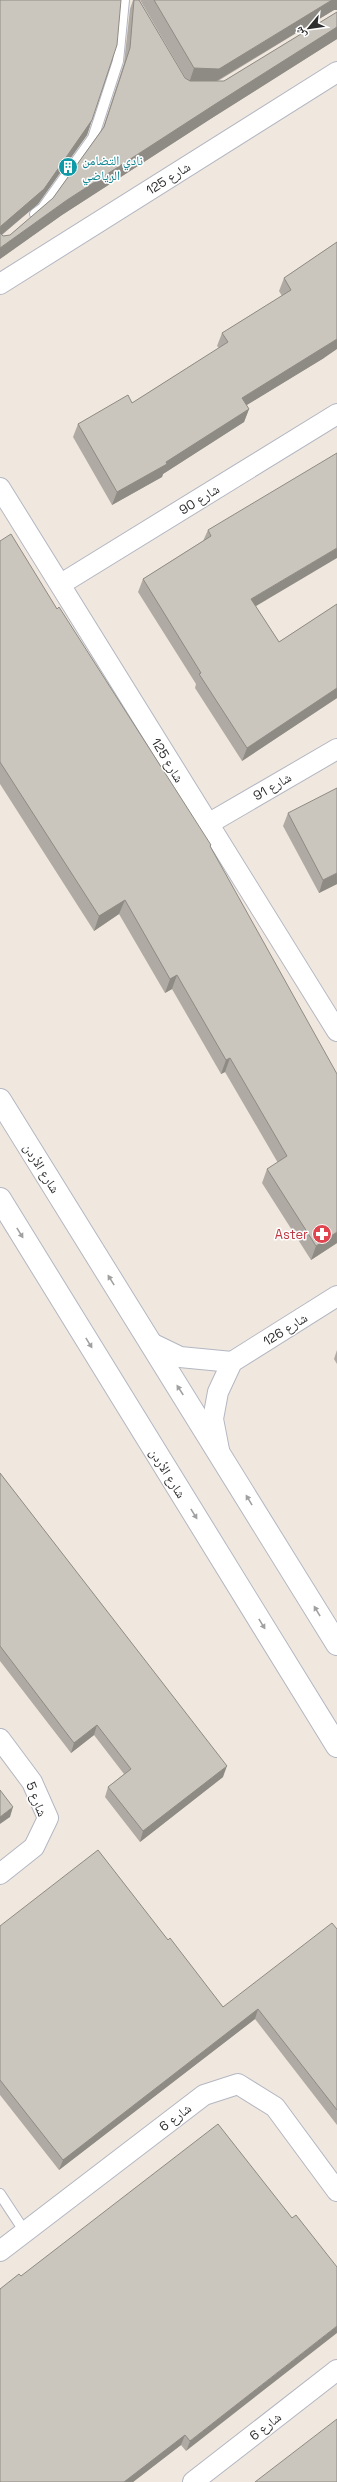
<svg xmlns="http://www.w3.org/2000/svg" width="337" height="2482" viewBox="0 0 337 2482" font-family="'Space Grotesk','Noto Naskh Arabic',sans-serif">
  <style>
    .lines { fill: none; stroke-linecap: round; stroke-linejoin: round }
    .service-casing { stroke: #b3b7c2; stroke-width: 12 }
    .minor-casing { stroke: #b3b7c2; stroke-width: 22 }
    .secondary-casing { stroke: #b3b7c2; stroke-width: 24 }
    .service { stroke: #fff; stroke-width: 10 }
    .minor { stroke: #fff; stroke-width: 20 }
    .secondary { stroke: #fff; stroke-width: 22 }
    .wall { fill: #afaaa3 }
    .shaded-wall { fill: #8e8b84 }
    .building { fill: #cbc6bd; stroke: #8e8b84 }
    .oneway { fill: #a0a0a0 }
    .labels { text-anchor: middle; stroke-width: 3; stroke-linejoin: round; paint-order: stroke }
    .culture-label { font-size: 13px; fill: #0d838f; stroke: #fff; text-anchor: start }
    .street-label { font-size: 13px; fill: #2d2d2d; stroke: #fff }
    .health-label { font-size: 13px; fill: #be3a42; stroke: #fff; text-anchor: end }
  </style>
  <rect width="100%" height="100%" fill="#f0e8df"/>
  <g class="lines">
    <defs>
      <g id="service">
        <path d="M 35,214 L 43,208 L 93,138 L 118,61 L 124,0"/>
        <path d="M 0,2194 L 25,2232"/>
      </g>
      <g id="minor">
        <path d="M 0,284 L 337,72"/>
        <path d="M 0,488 L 337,1031"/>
        <path d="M 61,584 L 337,414"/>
        <path d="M 208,824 L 337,749"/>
        <path d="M 149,1342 L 180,1357 L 232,1362"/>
        <path d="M 219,1450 L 213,1419 L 218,1392 L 232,1362 L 337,1296"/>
        <path d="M 0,1739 L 32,1782 L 48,1818 L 34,1847 L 0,1874"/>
        <path d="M 0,2251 L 204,2095 L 238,2084 L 275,2107 L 337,2191"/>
        <path d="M 193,2482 L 337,2370"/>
      </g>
      <g id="secondary">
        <path d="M 0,1100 L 337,1644"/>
        <path d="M 0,1199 L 337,1746"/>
      </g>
    </defs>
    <!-- service casing -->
    <use href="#service" class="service-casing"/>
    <!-- minor casing -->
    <use href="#minor" class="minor-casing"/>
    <!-- secondary casing -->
    <use href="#secondary" class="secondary-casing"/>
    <!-- service -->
    <use href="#service" class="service"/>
    <!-- minor -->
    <use href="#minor" class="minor"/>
    <!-- secondary -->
    <use href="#secondary" class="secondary"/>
  </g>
  <!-- wall -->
  <g class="wall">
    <path d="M 0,0 L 92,120 L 87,135 L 38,204 L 2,235 L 3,236 L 10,235 L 53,198 L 103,128 L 124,63 L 130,9 L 133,0 L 139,0 L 185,78 L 186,79 L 140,0 L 337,0 L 334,10 L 218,81 L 224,81 L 337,12 L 337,39 L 212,118 L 62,215 L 0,259 Z"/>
    <path d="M 337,242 L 324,358 L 246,405 L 249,409 L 244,422 L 163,474 L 162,477 L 112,505 L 73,437 L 78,424 L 132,403 L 219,348 L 217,346 L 222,333 L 282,296 L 279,291 L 284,278 Z"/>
    <path d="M 208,530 L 256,607 L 279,642 L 337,604 L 337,698 L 242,761 L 195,688 L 196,684 L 138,592 L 143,579 L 203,541 Z"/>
    <path d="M 0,541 L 57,609 L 210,847 L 337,1243 L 311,1260 L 262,1183 L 267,1169 L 278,1163 L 225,1072 L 221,1074 L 172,989 L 165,993 L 119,914 L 94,931 L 0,784 Z"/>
    <path d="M 288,813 L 337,884 L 319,893 L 283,826 Z"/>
    <path d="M 337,1350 L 337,1364 L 334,1359 Z"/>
    <path d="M 0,1473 L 223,1777 L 140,1842 L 105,1797 L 108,1787 L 124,1774 L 94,1735 L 71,1753 L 0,1661 Z"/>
    <path d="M 0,1926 L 168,1940 L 223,2007 L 337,1929 L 337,2125 L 255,2019 L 59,2170 L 0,2095 Z"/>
    <path d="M 292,2218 L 186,2451 L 181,2445 L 133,2482 L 0,2482 L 21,2276 Z"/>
  </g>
  <!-- shaded-wall -->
  <g class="shaded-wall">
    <path d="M 332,0 L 337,0 L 337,10 L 334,10 L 213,83 L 189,83 L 194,68 Z"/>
    <path d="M 337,27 L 337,39 L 212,118 L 62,215 L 0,259 L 0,248 L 67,200 L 217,103 Z"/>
    <path d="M 92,120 L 87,135 L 38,204 L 0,236 L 0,228 L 1,226 Z"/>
    <path d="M 337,339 L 337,349 L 324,358 L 237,411 L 242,398 Z"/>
    <path d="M 249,409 L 244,422 L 163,474 L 162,477 L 112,505 L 117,492 Z"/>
    <path d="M 337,548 L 337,558 L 246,612 L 251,599 Z"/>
    <path d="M 337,688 L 337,698 L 242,761 L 247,748 Z"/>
    <path d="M 337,873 L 337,884 L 319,893 L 323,880 Z"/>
    <path d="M 125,900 L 119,914 L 94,931 L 99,916 Z"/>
    <path d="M 177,975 L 172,989 L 165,993 L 170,979 Z"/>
    <path d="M 230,1058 L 225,1072 L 221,1074 L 226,1060 Z"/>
    <path d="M 337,1232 L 337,1243 L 311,1260 L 316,1246 Z"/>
    <path d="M 97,1725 L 94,1735 L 71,1753 L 74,1743 Z"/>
    <path d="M 227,1766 L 223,1777 L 140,1842 L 143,1831 Z"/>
    <path d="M 13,1807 L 10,1817 L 0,1824 L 0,1817 Z"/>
    <path d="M 258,2009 L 255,2019 L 59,2170 L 63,2160 Z"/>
    <path d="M 337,2326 L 337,2333 L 186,2451 L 190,2441 Z"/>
    <path d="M 185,2435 L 181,2445 L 133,2482 L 124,2482 Z"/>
  </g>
  <!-- building -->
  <g class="building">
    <path d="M 0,0 L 121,0 L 117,45 L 92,120 L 44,189 L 1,226 L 0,228 Z"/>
    <path d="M 134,0 L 139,0 L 185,78 L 190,81 L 224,81 L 337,12 L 337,27 L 217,103 L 67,200 L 0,248 L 0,233 L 3,236 L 10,235 L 53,198 L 104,127 L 130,48 Z"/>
    <path d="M 154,0 L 332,0 L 219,69 L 194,68 Z"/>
    <path d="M 337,242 L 337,339 L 242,398 L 249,409 L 166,462 L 167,464 L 117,492 L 78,424 L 128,395 L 132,403 L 228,342 L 222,333 L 291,290 L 284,278 Z"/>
    <path d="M 337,453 L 337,548 L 251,599 L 279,642 L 337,604 L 337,688 L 247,748 L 199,674 L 201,673 L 143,579 L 211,536 L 208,530 Z"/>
    <path d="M 11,534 L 57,609 L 59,607 L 211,845 L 210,846 L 337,1074 L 337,1232 L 316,1246 L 267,1169 L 287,1156 L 230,1058 L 226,1060 L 177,975 L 170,979 L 125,900 L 99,916 L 0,762 L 0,541 Z"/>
    <path d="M 337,788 L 337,873 L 323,880 L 288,813 Z"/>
    <path d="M 0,1473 L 227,1766 L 143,1831 L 108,1787 L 131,1769 L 97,1725 L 74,1743 L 0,1646 Z"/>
    <path d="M 0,1790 L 13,1807 L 0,1817 Z"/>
    <path d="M 98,1850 L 168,1940 L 170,1938 L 223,2007 L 332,1923 L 337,1929 L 337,2110 L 258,2009 L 63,2160 L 0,2080 L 0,1926 Z"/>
    <path d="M 218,2124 L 292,2218 L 296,2215 L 337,2267 L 337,2326 L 190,2441 L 185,2435 L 124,2482 L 0,2482 L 0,2289 L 19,2274 L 21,2276 Z"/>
    <path d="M 337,2419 L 337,2482 L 255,2482 Z"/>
  </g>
  <!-- one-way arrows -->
  <defs><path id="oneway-solid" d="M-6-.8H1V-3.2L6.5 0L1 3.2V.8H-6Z"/></defs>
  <g class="oneway">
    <use href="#oneway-solid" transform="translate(20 1233) rotate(58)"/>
    <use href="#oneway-solid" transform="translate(111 1280) rotate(-122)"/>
    <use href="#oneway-solid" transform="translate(89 1343) rotate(58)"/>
    <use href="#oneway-solid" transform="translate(180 1390) rotate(-123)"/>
    <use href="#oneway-solid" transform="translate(249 1500) rotate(-121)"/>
    <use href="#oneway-solid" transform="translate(194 1514) rotate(58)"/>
    <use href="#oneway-solid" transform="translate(317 1611) rotate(-121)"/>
    <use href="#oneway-solid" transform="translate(262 1624) rotate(58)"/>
  </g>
  <!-- icons -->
  <defs>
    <symbol id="building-disc" viewBox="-11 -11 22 22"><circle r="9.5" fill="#0f9aa8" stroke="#fff"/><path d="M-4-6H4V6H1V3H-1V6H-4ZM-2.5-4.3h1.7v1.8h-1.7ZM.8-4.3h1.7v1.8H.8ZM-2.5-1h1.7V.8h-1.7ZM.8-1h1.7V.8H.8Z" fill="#fff"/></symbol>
    <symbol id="pharmacy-disc" viewBox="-11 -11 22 22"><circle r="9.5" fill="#e0444e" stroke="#fff"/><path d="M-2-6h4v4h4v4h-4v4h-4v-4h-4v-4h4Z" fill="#fff"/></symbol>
  </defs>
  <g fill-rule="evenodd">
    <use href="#building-disc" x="57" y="156" width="22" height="22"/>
    <use href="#pharmacy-disc" x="311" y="1223" width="22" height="22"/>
  </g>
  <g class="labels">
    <!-- culture labels -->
    <g class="culture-label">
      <text x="82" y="165">نادي التضامن<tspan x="82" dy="15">الرياضي</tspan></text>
    </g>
    <!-- street labels -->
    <g class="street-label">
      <text transform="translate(168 178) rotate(-32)" y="5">شارع 125</text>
      <text transform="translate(199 499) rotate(-32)" y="5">شارع 90</text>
      <text transform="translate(168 760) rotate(59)" y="5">شارع 125</text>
      <text transform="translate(272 786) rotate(-30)" y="5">شارع 91</text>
      <text transform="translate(42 1168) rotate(58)" y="5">شارع الأردن</text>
      <text transform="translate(285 1329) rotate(-32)" y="5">شارع 126</text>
      <text transform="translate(168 1473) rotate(58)" y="5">شارع الأردن</text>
      <text transform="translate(37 1799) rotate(69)" y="5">شارع 5</text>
      <text transform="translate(175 2117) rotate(-37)" y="5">شارع 6</text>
      <text transform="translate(265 2426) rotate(-38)" y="5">شارع 6</text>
    </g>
    <!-- health labels -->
    <g class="health-label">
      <text x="308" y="1239">Aster</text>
    </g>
  </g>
  <!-- north arrow -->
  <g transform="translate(309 28) rotate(241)" stroke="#ffffff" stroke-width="3" paint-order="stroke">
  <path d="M0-3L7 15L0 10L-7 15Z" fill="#2d2d2d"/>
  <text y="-6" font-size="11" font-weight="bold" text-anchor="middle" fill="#2d2d2d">ش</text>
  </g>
</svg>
